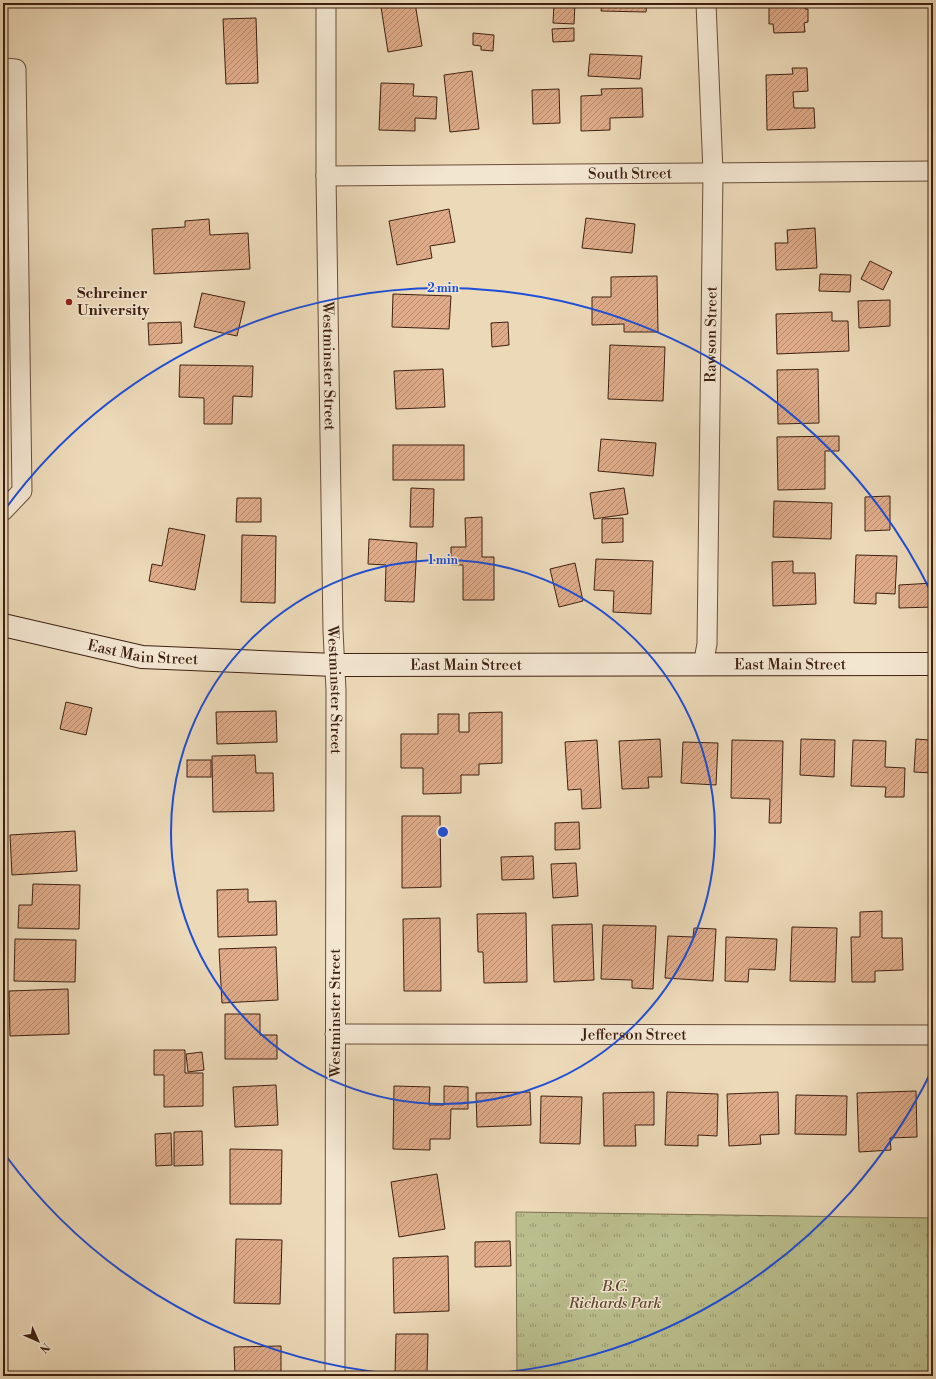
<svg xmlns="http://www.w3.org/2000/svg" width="936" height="1379" viewBox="0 0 936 1379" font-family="'Libre Bodoni',serif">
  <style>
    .grass { fill: url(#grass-tufts); stroke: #7c6f4e }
    .building { fill: url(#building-hatch); stroke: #3e2010 }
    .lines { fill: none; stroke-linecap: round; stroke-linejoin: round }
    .street-casing { stroke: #6a4e3a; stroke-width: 21 }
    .secondary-casing { stroke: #3e2010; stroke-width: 24 }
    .street { stroke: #f3e6d1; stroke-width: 19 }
    .secondary { stroke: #f3e6d1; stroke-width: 22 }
    .ring { fill: none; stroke: #1d4ed8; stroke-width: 2 }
    .poi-dot { fill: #8f2418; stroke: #f3e6d1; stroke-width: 1.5 }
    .labels { text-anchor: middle; stroke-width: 3; stroke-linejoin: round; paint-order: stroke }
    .street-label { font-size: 15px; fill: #3e2010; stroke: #f3e6d1 }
    .poi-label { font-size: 15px; font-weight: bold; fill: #3e2010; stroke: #f3e6d1; text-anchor: start }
    .park-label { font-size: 15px; font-style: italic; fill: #5d482f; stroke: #f3e6d1 }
    .centre { fill: #1d4ed8; stroke: #f3e6d1; stroke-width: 2 }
    .ring-label { font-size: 12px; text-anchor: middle; font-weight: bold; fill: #1d4ed8; stroke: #f3e6d1; stroke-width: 3; stroke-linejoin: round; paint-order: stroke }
  </style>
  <defs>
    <pattern id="grass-tufts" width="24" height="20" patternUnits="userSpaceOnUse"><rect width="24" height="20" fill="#babe8d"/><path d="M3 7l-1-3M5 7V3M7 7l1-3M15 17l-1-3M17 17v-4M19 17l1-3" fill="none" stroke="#999a72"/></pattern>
    <pattern id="building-hatch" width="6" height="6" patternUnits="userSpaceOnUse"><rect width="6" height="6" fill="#dfab89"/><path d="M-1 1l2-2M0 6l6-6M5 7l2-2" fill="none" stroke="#b68b6f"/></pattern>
  </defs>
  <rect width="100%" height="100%" fill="#ecd9b8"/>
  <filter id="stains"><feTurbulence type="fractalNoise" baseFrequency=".005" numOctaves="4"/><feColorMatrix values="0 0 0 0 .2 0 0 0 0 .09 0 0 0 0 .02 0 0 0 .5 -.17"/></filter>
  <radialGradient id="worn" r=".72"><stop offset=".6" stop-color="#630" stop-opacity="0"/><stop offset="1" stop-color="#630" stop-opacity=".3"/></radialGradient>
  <!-- grass -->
  <path class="grass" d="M 516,1212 L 933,1218 L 933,1376 L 517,1376 Z"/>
  <!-- building -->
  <g class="building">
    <path d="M 404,3 L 415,3 L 422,46 L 388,52 L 381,7 Z"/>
    <path d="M 554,3 L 575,3 L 574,24 L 553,23 Z"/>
    <path d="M 602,3 L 647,3 L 646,12 L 601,11 Z"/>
    <path d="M 769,3 L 805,3 L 805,9 L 808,9 L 808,22 L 804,23 L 805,32 L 774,33 L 773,24 L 769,24 Z"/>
    <path d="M 256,18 L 258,83 L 226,84 L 223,19 Z"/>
    <path d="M 574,28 L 574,41 L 553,42 L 552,29 Z"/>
    <path d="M 473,33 L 494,35 L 493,51 L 481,50 L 481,46 L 473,45 Z"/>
    <path d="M 590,54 L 642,56 L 640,79 L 588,76 Z"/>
    <path d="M 792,68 L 807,68 L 808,91 L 793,92 L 794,108 L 814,108 L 815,128 L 767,130 L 766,75 L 793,74 Z"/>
    <path d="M 472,71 L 479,129 L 450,132 L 444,75 Z"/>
    <path d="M 381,83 L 414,84 L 413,96 L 437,97 L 436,119 L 415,118 L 415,131 L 379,130 Z"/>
    <path d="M 642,88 L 643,117 L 610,118 L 610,130 L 581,131 L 581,96 L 602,95 L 601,89 Z"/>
    <path d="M 559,89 L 560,123 L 533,124 L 532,90 Z"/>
    <path d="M 449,209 L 455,242 L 430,246 L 432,258 L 397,265 L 389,221 Z"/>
    <path d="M 586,218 L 635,224 L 632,253 L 582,248 Z"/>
    <path d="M 209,219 L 210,235 L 248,233 L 250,269 L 154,274 L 152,229 L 185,227 L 185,221 Z"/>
    <path d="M 815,228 L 817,268 L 776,270 L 775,243 L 788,243 L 787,230 Z"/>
    <path d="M 870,261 L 892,272 L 883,290 L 861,279 Z"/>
    <path d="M 820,274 L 851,275 L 850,292 L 819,291 Z"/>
    <path d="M 657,276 L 658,332 L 624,332 L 624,324 L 592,325 L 592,297 L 611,297 L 611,277 Z"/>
    <path d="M 202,293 L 245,302 L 237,336 L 194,327 Z"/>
    <path d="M 393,294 L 451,296 L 449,329 L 392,327 Z"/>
    <path d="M 890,300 L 890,326 L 859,328 L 858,301 Z"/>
    <path d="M 832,312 L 832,321 L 848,321 L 849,351 L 777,354 L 776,314 Z"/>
    <path d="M 181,322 L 182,343 L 149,345 L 148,323 Z"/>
    <path d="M 508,322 L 509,345 L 492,347 L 491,323 Z"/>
    <path d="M 610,345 L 665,347 L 663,401 L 608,399 Z"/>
    <path d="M 180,365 L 253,366 L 252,397 L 233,396 L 232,424 L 204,424 L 204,398 L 179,397 Z"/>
    <path d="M 443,369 L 445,407 L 396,409 L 394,371 Z"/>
    <path d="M 818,369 L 819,423 L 778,424 L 777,370 Z"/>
    <path d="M 839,436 L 839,451 L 825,451 L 825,489 L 778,490 L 777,437 Z"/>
    <path d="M 601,439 L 656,443 L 653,476 L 598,471 Z"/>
    <rect x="393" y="445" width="71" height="35"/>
    <path d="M 411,488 L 434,489 L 433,527 L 410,527 Z"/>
    <path d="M 624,488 L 628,514 L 594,519 L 590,493 Z"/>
    <path d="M 890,496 L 890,530 L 865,531 L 865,497 Z"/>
    <path d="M 237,498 L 261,498 L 261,522 L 236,522 Z"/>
    <path d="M 774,501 L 832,503 L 831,539 L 773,537 Z"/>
    <path d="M 482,517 L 482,557 L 494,557 L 494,600 L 463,600 L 463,565 L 451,565 L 451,547 L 466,547 L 465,518 Z"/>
    <path d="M 623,518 L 623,542 L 602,543 L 602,519 Z"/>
    <path d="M 169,528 L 205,535 L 195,590 L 149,581 L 152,564 L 162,566 Z"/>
    <path d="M 242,535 L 276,536 L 275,603 L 241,602 Z"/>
    <path d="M 369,539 L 417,543 L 414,602 L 385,601 L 386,565 L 368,564 Z"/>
    <path d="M 856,555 L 897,556 L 895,594 L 876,593 L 876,604 L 854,603 Z"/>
    <path d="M 596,559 L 653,561 L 651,614 L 613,612 L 614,591 L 594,590 Z"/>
    <path d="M 793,561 L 793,573 L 815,573 L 816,604 L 773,606 L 772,562 Z"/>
    <path d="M 575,563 L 583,601 L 559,607 L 550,569 Z"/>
    <path d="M 933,583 L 933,607 L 899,608 L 899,585 Z"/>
    <path d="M 66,702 L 92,708 L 86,735 L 60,729 Z"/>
    <path d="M 276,711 L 277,742 L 217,744 L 216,712 Z"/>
    <path d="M 502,712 L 502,763 L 479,764 L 479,775 L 461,775 L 461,793 L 423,794 L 423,768 L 401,768 L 401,734 L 438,734 L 438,714 L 459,714 L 459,732 L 469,732 L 469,713 Z"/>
    <path d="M 930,719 L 933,719 L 933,773 L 914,772 L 916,739 L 929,740 Z"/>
    <path d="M 660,739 L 662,777 L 648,777 L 649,788 L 622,789 L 619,741 Z"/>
    <path d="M 801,739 L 835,740 L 834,777 L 800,775 Z"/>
    <path d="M 597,740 L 601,808 L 582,809 L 581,789 L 568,790 L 565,742 Z"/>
    <path d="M 732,740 L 783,741 L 781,823 L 769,823 L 770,799 L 731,798 Z"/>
    <path d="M 853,740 L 886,741 L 885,767 L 905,768 L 904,797 L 885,797 L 886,787 L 851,786 Z"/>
    <path d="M 683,742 L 718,743 L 716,785 L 681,783 Z"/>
    <path d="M 255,755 L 256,773 L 273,773 L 274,811 L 213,812 L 212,756 Z"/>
    <rect x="187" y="760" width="24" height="17"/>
    <path d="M 402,816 L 440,816 L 441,887 L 402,888 Z"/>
    <path d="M 579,822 L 580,849 L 555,850 L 555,823 Z"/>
    <path d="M 75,831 L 77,871 L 12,875 L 10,835 Z"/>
    <path d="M 533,856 L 534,879 L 502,880 L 501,857 Z"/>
    <path d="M 576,863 L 578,896 L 553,898 L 551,864 Z"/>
    <path d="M 33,884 L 80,885 L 79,929 L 18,928 L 19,905 L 32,905 Z"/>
    <path d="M 248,889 L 248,902 L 276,901 L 277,935 L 218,937 L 217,890 Z"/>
    <path d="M 882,911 L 882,938 L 902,938 L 903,970 L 875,971 L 875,982 L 852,982 L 851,937 L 860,937 L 860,912 Z"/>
    <path d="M 526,913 L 527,982 L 484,983 L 483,952 L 478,952 L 477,914 Z"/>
    <path d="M 440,918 L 441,991 L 404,991 L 403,919 Z"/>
    <path d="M 592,924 L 594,980 L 554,982 L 552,925 Z"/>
    <path d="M 603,925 L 656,926 L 653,989 L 632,988 L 632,980 L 601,979 Z"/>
    <path d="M 792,927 L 837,928 L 835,982 L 790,981 Z"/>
    <path d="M 694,928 L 716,929 L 713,981 L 665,978 L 668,936 L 693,937 Z"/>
    <path d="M 726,937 L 777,939 L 775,970 L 749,969 L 748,982 L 725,981 Z"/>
    <path d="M 15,939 L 76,940 L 75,982 L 14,981 Z"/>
    <path d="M 276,947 L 278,1000 L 222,1003 L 219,949 Z"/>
    <path d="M 68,989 L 69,1034 L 10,1036 L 9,991 Z"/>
    <path d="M 225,1014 L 260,1014 L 260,1035 L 277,1035 L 277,1059 L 225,1059 Z"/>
    <path d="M 154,1050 L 185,1050 L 185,1073 L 203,1073 L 203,1106 L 164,1107 L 164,1075 L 154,1075 Z"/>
    <path d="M 202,1052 L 204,1070 L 188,1072 L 186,1054 Z"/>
    <path d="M 276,1085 L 278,1125 L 235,1127 L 233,1087 Z"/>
    <path d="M 394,1086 L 430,1087 L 429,1105 L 444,1105 L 444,1086 L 468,1087 L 468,1109 L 451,1109 L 450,1139 L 430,1139 L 430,1150 L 393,1149 Z"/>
    <path d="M 916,1091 L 917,1137 L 890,1138 L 891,1150 L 859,1152 L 857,1093 Z"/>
    <path d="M 530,1092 L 531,1125 L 477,1127 L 476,1093 Z"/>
    <path d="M 654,1092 L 654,1125 L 635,1125 L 636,1146 L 604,1146 L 603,1093 Z"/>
    <path d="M 667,1092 L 718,1094 L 717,1136 L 698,1135 L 698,1146 L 665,1145 Z"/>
    <path d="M 778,1092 L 779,1134 L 760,1135 L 761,1144 L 729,1146 L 727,1094 Z"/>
    <path d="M 796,1095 L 847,1096 L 846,1135 L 795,1134 Z"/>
    <path d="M 541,1096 L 582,1097 L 580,1144 L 540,1143 Z"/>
    <path d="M 930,1100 L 933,1100 L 933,1155 L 932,1155 Z"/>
    <path d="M 202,1131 L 203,1165 L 174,1166 L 174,1132 Z"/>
    <path d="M 171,1133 L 172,1165 L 156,1166 L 155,1134 Z"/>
    <path d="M 230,1149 L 282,1150 L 281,1204 L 230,1204 Z"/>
    <path d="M 437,1174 L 445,1229 L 399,1237 L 391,1182 Z"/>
    <path d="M 236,1239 L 282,1240 L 280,1304 L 234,1303 Z"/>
    <path d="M 510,1241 L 511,1266 L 475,1267 L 475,1242 Z"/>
    <path d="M 448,1256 L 449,1311 L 394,1313 L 393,1258 Z"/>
    <path d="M 396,1334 L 428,1334 L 427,1372 L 456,1372 L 455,1376 L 395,1376 Z"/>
    <path d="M 281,1346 L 281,1376 L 235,1376 L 234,1347 Z"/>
  </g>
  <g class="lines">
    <defs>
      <g id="street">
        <path id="s1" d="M 326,3 L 326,176 L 333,631 L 336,690 L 335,1376"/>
        <path d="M 3,68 L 16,69 L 22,491 L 3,511"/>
        <path id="s2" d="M 326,176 L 933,171"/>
        <path id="s3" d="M 703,665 L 707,644 L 713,172 L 706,3"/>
        <path id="s4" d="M 335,1034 L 933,1035"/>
      </g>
      <g id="secondary">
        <path id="s5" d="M 3,625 L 142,657 L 335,665 L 933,664"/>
      </g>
    </defs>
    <!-- street casing -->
    <use href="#street" class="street-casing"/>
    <!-- secondary casing -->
    <use href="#secondary" class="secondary-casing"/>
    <!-- street -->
    <use href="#street" class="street"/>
    <!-- secondary -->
    <use href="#secondary" class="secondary"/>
  </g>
  <!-- distance rings -->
  <g class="ring">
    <circle cx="443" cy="832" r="272"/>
    <path d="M932 1070A544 544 0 0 1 448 1376M438 1376A544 544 0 0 1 6 1156M6 508A544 544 0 0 1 932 594"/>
  </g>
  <!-- markers -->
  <circle class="poi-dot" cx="69" cy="302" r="4"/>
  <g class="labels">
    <!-- street labels -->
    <g class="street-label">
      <text dy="5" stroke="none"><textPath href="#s2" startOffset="304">South Street</textPath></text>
      <text dy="5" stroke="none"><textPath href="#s3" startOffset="331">Rawson Street</textPath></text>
      <text dy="5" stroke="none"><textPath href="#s1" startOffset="363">Westminster Street</textPath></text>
      <text dy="5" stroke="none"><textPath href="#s5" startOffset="143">East Main Street</textPath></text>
      <text dy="5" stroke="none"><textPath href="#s5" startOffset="467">East Main Street</textPath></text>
      <text dy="5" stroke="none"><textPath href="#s5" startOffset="791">East Main Street</textPath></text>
      <text dy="5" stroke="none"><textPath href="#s1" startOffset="687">Westminster Street</textPath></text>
      <text transform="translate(335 1013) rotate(-90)" y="5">Westminster Street</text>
      <text dy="5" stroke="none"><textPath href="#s4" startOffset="299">Jefferson Street</textPath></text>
    </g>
    <!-- poi labels -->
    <g class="poi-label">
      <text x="77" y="298">Schreiner<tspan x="77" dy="17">University</tspan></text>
    </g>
    <!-- park labels -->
    <g class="park-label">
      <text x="615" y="1291">B.C.<tspan x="615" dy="17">Richards Park</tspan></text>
    </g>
  </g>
  <circle cx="443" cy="832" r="6" class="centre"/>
  <g class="ring-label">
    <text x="443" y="292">2 min</text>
    <text x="443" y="564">1 min</text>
  </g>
  <!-- margin -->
  <rect width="936" height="1379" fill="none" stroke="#ecd9b8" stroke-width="16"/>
  <rect x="4" y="4" width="928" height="1371" fill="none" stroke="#3e2010" stroke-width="2"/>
  <rect x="8" y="8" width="920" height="1363" fill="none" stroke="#3e2010"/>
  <!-- north arrow -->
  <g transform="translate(38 1341) rotate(135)" stroke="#f3e6d1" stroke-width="3" paint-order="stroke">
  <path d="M0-3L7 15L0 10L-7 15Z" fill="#3e2010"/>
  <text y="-6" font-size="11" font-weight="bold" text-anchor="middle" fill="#3e2010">N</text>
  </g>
  <rect width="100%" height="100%" filter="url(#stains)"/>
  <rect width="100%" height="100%" fill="url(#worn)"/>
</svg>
